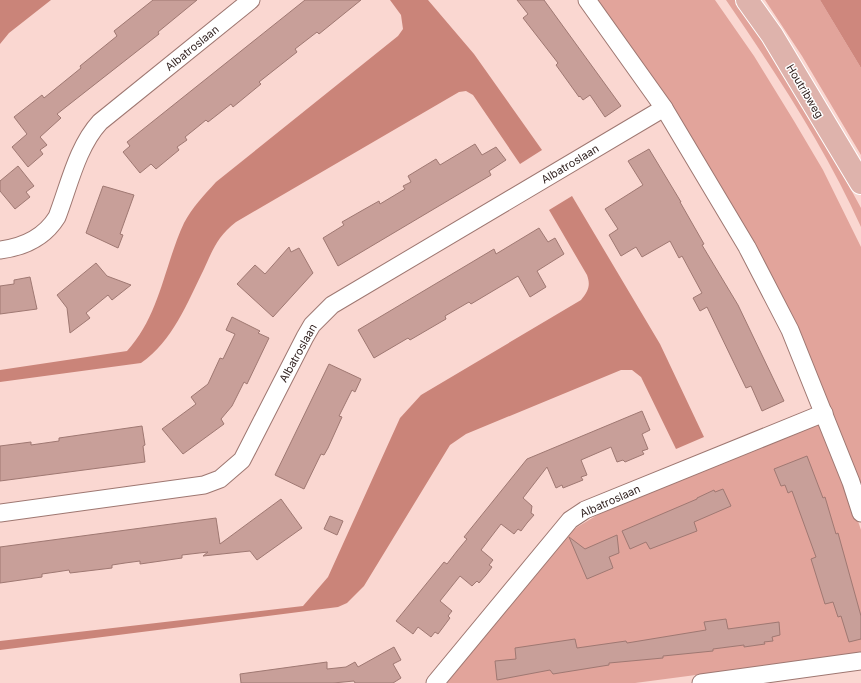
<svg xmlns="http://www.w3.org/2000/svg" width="861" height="683" viewBox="0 0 861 683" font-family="Inter,sans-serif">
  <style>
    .green { fill: #e2a49b }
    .forest { fill: #ce877d }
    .water { fill: #ca8479 }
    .building { fill: #c89f99; stroke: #9f7872 }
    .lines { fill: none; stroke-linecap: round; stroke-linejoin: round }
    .street-casing { stroke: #9e7771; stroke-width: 19 }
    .primary-casing { stroke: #fff; stroke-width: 24 }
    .street { stroke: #fff; stroke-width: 17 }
    .primary { stroke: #deb3ac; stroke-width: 22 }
    .labels { text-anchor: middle; stroke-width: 3; stroke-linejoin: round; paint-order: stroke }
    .street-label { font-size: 11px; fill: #2f1f1d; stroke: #fff }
  </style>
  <rect width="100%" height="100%" fill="#fad7d1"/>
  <!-- green -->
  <g class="green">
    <path d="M 593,0 L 715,0 L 754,56 L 794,121 L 823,170 L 861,247 L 861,490 L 801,344 Z"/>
    <path d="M 726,0 L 735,0 L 755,27 L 813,120 L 861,208 L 861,227 C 825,147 775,72 726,0 Z"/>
    <path d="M 765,0 L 820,0 L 861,68 L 861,155 L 802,56 Z"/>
    <path d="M 820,422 L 843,477 L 861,530 L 861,653 L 635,683 L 447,683 L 561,541 L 574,529 L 599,514 Z"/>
  </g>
  <!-- forest -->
  <path class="forest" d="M 820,0 L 861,0 L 861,68 Z"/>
  <!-- water -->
  <g class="water">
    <path d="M 0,0 L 51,0 L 9,33 L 0,44 Z"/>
    <path d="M 390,0 L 428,0 L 474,54 L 542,150 L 520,164 L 473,95 L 466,91 L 459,92 L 236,222 C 218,236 213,249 204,269 C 187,303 173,341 141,363 L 0,382 L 0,370 L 127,351 C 160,315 164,266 184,223 C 192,208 204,195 216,182 L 398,36 L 403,29 L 401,15 Z"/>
    <path d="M 572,196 L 660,344 L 704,437 L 676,449 L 641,377 L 632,370 L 621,370 L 466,434 L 450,445 L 364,586 L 347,603 L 338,607 L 0,650 L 0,641 L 303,606 L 328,577 L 400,418 L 421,395 L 581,300 C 588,291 591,286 587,275 L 549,210 Z"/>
  </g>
  <!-- building -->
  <g class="building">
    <path d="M 153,0 L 197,0 L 158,32 L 159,34 L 57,114 L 61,118 L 40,137 L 47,145 L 40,150 L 43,154 L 28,167 L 12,147 L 27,134 L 14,117 L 42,95 L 44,98 L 81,68 L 80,66 L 117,36 L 114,31 Z"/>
    <path d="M 305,0 L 361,0 L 319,34 L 317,32 L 295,49 L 297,52 L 259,82 L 261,84 L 233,107 L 231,104 L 208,122 L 206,120 L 195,129 L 185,137 L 187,140 L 177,147 L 179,150 L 156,169 L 151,164 L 140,173 L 123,152 L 130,146 L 127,142 Z"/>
    <path d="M 517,0 L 544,0 L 621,106 L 605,117 L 590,95 L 583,100 L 580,96 L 579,97 L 556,65 L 558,63 L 523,18 L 528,14 Z"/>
    <path d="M 475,144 L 482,155 L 496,147 L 506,160 L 489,171 L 491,175 L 338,266 L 323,238 L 344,225 L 342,222 L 363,210 L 379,201 L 380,204 L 405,189 L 403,186 L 411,182 L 408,176 L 436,159 L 440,165 Z"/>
    <path d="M 649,149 L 681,202 L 680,202 L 704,244 L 702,245 L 738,305 L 784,401 L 762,411 L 751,386 L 746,388 L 707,307 L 700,311 L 693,298 L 702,293 L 682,256 L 679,258 L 670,241 L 642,257 L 636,247 L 621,256 L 609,235 L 618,229 L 605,209 L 643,185 L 628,161 Z"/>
    <path d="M 18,166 L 34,186 L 26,192 L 30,197 L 15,209 L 0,191 L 0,181 Z"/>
    <path d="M 103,186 L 134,195 L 120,234 L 123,235 L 118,248 L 86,233 Z"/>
    <path d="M 539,228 L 548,242 L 555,238 L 564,254 L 537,271 L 546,287 L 530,297 L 518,276 L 471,304 L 469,302 L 445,316 L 446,319 L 410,340 L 408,338 L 374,358 L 358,330 L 494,249 L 496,254 Z"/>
    <path d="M 289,247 L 291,252 L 299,248 L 313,273 L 273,317 L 237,284 L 255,265 L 265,274 Z"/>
    <path d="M 96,263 L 107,276 L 131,285 L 112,300 L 108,295 L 86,313 L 90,318 L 70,333 L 67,308 L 57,295 Z"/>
    <path d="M 30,277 L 37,309 L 0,314 L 0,286 L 14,284 L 14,280 Z"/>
    <path d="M 232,317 L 260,331 L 258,333 L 269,338 L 247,384 L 244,382 L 232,406 L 221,419 L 224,424 L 183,454 L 162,429 L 196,404 L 191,397 L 208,384 L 220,358 L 223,359 L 235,334 L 226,330 Z"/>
    <path d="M 329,364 L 361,379 L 355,392 L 352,390 L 339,416 L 342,417 L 328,448 L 324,455 L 321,454 L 304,489 L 275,475 Z"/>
    <path d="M 642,411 L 650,430 L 642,434 L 648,449 L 642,451 L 644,454 L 625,462 L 623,460 L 617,462 L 611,447 L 581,460 L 587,475 L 581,477 L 583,480 L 563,488 L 562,485 L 556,488 L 547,467 L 523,498 L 532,506 L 531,513 L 534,515 L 527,523 L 521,531 L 518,529 L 514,534 L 501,524 L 481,550 L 493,560 L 489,565 L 492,567 L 486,575 L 479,583 L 477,581 L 472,586 L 460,576 L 440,601 L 452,611 L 448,616 L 450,618 L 438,634 L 435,632 L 431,637 L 418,627 L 413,634 L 396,621 L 444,562 L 447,564 L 457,551 L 467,539 L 464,537 L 527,459 Z"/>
    <path d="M 142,426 L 145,445 L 143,446 L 145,462 L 0,481 L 0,446 L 31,442 L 31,445 L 59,441 L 59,438 Z"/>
    <path d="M 807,456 L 823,498 L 825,497 L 836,534 L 838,533 L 861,616 L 861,639 L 849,642 L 841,616 L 838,617 L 833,602 L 825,604 L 811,559 L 816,557 L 792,491 L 788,493 L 785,485 L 781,486 L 774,469 Z"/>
    <path d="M 723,489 L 731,506 L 694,522 L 697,531 L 650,549 L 646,542 L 630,549 L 622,531 L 697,499 L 697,498 L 714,490 L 715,492 Z"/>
    <path d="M 281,499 L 302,528 L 257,560 L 250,551 L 203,556 L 208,552 L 182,555 L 182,558 L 140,564 L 140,561 L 125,563 L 112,565 L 112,568 L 70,573 L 69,570 L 56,572 L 42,574 L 42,577 L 0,583 L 0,547 L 216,518 L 220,544 Z"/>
    <path d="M 330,516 L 343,521 L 337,535 L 324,529 Z"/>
    <path d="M 617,535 L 619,553 L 609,557 L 613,568 L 587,579 L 569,537 L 585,549 Z"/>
    <path d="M 726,619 L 728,629 L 779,622 L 780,635 L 772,637 L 773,641 L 764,642 L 765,644 L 744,647 L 744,645 L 713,649 L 713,651 L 663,656 L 663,658 L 609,663 L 609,665 L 553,674 L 550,670 L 497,680 L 495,661 L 516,659 L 515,648 L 575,639 L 577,648 L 626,641 L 627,643 L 706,630 L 704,622 Z"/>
    <path d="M 394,647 L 401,660 L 393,664 L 401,678 L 393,683 L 355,683 L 354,681 L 333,683 L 241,683 L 240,674 L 327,662 L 327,669 L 346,667 L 355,662 L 358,667 Z"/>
  </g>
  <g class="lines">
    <defs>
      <g id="street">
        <path d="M 587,0 L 664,108 L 747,247 L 790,330 L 851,482 L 861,513"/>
        <path d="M 0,250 C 24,247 44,238 57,217 C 69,186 77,147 100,122 L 251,0"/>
        <path d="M 0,513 L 204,485 L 220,479 L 242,460 L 305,337 L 312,325 L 332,305 L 664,108"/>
        <path d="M 435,683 L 570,520 L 585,510 L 824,413"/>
        <path d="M 701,683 L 861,661"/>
      </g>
      <path id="primary" d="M 747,0 L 772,35 L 861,183"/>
    </defs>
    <!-- street casing -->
    <use href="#street" class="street-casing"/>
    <!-- primary casing -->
    <use href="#primary" class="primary-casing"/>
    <!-- street -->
    <use href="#street" class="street"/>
    <!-- primary -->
    <use href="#primary" class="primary"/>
  </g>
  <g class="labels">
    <!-- street labels -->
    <g class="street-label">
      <text transform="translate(192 48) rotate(-39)" y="4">Albatroslaan</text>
      <text transform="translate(805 91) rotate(59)" y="4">Houtribweg</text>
      <text transform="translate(570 164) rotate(-31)" y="4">Albatroslaan</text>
      <text transform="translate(298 353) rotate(-61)" y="4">Albatroslaan</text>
      <text transform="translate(610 501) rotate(-24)" y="4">Albatroslaan</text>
    </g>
  </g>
</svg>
